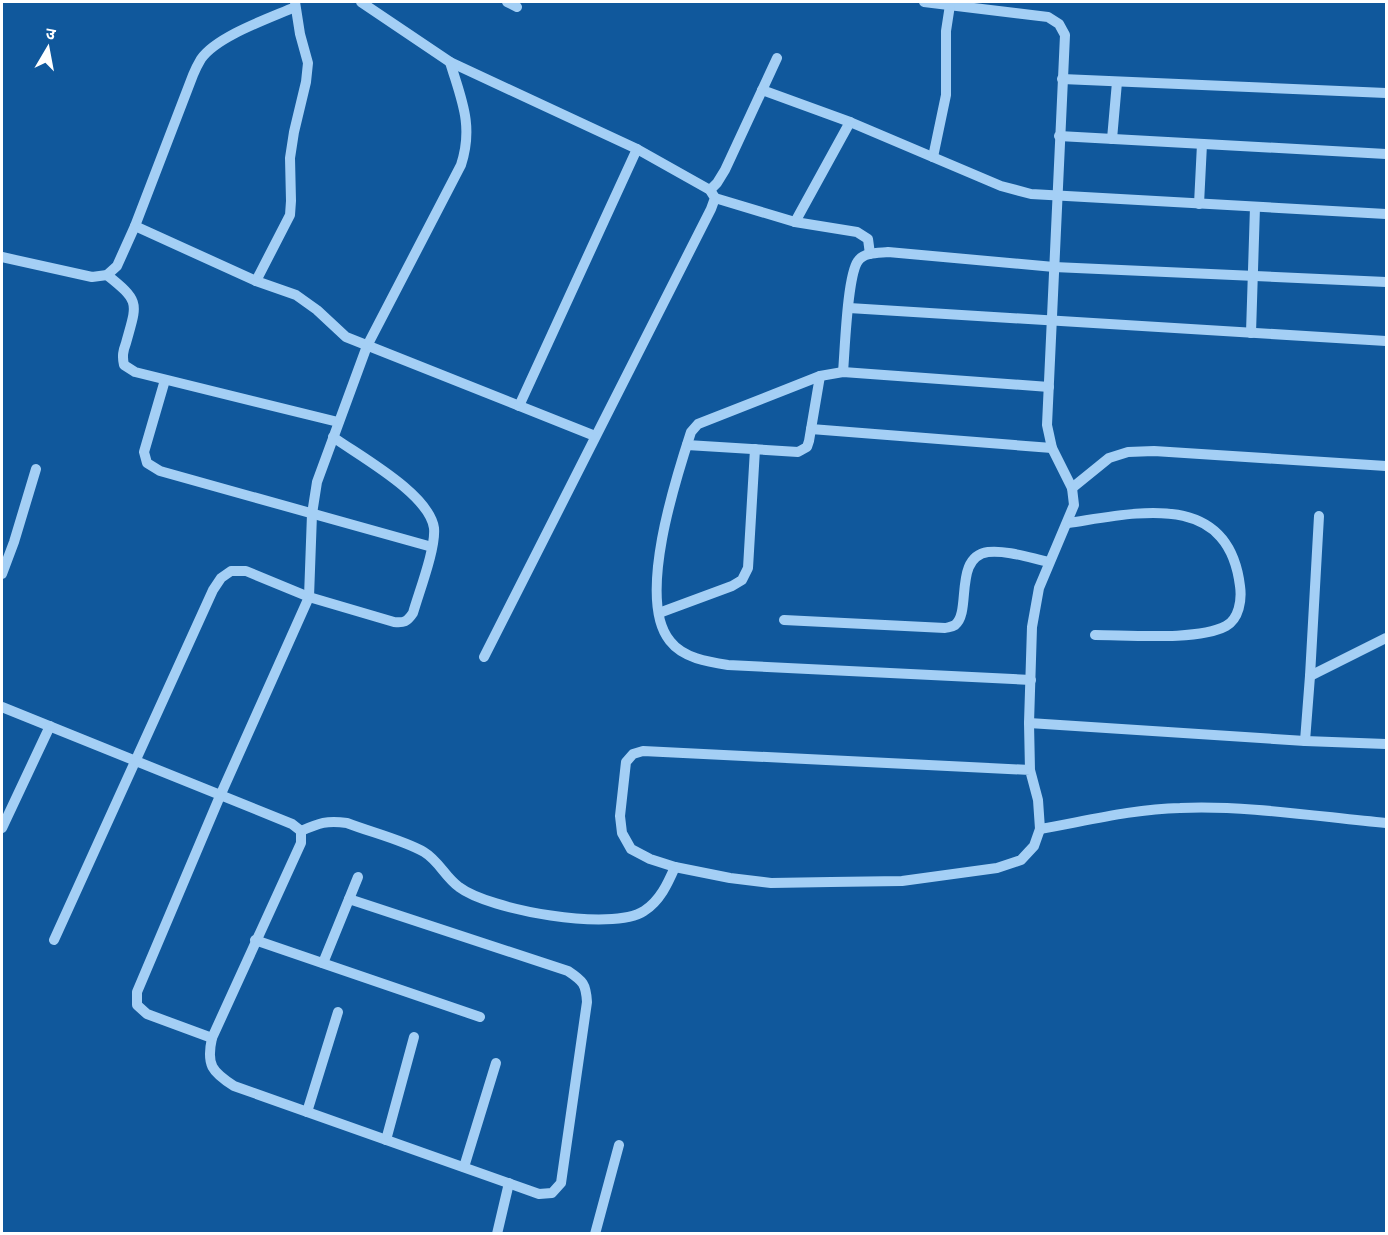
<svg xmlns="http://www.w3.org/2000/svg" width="1388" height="1235" viewBox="0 0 1388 1235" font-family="'Fira Sans Condensed','Noto Sans Devanagari',sans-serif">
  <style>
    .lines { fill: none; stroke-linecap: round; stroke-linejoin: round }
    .minor { stroke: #a4cff5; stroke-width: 10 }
  </style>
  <rect width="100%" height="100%" fill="#10589c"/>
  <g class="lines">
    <!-- minor -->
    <g class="minor">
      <path d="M 361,2 L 450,62 L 637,149 L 710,190 L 715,198 L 711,209 L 484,657"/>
      <path d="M 507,2 L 517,7"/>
      <path d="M 924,2 L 1048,17 L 1059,24 L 1065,35 L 1047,425 L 1052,448 L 1072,488 L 1074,505 L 1039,588 L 1032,627 L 1029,723 L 1030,770 L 1038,800 L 1040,829 L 1034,846 L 1021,860 L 997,868 L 902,881 L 831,882 L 771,883 L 730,878 L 675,867 L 650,859 L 631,849 L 622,833 L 620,816 L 626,762 L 633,754 L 643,751 L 1030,770"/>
      <path d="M 1062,79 L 1386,93"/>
      <path d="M 762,90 L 850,122 L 1001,186 L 1031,194 L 1386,214"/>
      <path d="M 1059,136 L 1386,154"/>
      <path d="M 1112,139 L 1117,82"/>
      <path d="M 933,157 L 946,95 L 946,31 L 950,5"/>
      <path d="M 710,190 L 717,183 L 725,170 L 777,58"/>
      <path d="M 715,198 L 795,222 L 857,232 L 868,239 L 870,254"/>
      <path d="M 1199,204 L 1202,144"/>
      <path d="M 795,222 L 850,122"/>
      <path d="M 135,226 L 256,281 L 296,295 L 317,310 L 346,337 L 595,436"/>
      <path d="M 2,257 L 92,277 L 107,275 L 117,266 L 135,226 L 193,75 C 195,70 198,64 201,59 C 217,36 270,18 295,7"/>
      <path d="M 107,275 C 141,302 137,303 126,343 C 123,351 122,356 124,365 L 135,372 L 338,422"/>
      <path d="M 256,281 L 290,215 L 291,201 L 290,158 L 294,132 L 306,82 L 308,63 L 300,34 L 295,2"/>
      <path d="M 849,308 L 1386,341"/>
      <path d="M 1251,333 L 1255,207"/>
      <path d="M 843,372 C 845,350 847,276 858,261 C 864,252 879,253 888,252 L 1054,267 L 1386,282"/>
      <path d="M 165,380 L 144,452 L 147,463 L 160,471 L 432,547"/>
      <path d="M 519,406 L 637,149"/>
      <path d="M 811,429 L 1052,448"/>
      <path d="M 687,445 L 798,452 L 807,447 L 809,441 L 820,376"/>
      <path d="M 1072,488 L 1109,458 L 1128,452 L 1154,451 L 1386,466"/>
      <path d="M 1068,523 C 1136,513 1228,489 1240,586 C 1242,600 1239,619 1226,626 C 1198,641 1128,635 1095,635"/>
      <path d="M 2,574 L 14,542 L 36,469"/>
      <path d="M 659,613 L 732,586 L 742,580 L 748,568 L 755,449"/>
      <path d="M 784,620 L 945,628 C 949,627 952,627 955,625 C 972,612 953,557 988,552 C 1007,550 1030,558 1049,562"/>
      <path d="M 1310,676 L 1386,638"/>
      <path d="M 1031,680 L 728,665 C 708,662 683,658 670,641 C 636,600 676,478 691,432 L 698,424 L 820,376 L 843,372 L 1049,387"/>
      <path d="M 2,707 L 292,824 L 301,831 L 301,843 L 212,1038 C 206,1065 212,1072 234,1086 L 539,1194 L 552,1193 L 561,1183 L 587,1002 C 586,984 583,981 568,971 L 349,899"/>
      <path d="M 1029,723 L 1305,741 L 1386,744"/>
      <path d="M 1305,741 L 1310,676 L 1319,516"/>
      <path d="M 2,828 L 50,726"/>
      <path d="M 1040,829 C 1086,821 1133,809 1180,808 C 1246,805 1320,817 1386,823"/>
      <path d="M 301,831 C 319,823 327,820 347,823 C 370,832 403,840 424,852 C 439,861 445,877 459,887 C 489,910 612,932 644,911 C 660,901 668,883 675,867"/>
      <path d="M 54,940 L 213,590 L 221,578 L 231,571 L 246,571 L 309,597 L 394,622 C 404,623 407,622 413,613 C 419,592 436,548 434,528 C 429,494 361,457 333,437"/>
      <path d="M 255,940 L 480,1017"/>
      <path d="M 323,963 L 358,877"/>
      <path d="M 212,1038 L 147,1014 L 137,1005 L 137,992 L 220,796 L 309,597 L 312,514 L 317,482 L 367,346 L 461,165 C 474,125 461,99 450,62"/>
      <path d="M 307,1112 L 338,1012"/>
      <path d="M 386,1140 L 414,1037"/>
      <path d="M 464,1167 L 496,1063"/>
      <path d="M 497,1234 L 509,1183"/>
      <path d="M 595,1234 L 619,1145"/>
    </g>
  </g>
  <!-- border -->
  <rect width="1388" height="1235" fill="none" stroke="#ffffff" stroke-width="6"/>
  <!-- north arrow -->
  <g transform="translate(48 48) rotate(10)" stroke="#10589c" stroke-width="4.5" paint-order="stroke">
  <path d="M0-4.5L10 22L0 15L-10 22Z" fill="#ffffff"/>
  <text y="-9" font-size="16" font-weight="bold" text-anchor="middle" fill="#ffffff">उ</text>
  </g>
</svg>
